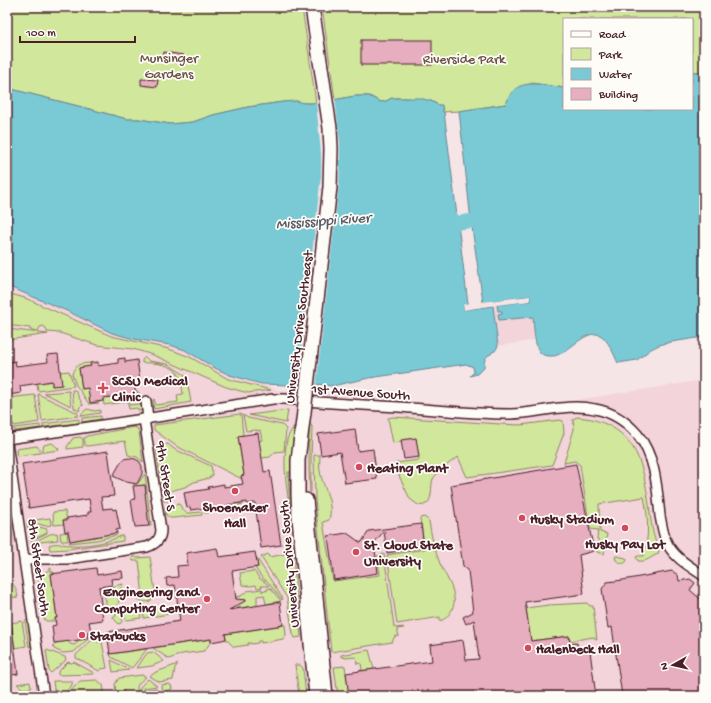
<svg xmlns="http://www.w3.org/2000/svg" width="711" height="703" viewBox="0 0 711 703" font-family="'Gochi Hand',sans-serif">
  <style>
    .built { fill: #f2d4da }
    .green { fill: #d1e79c; stroke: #8e8364 }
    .water { fill: #7acad5; stroke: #678691 }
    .pier { fill: #f6e5e6 }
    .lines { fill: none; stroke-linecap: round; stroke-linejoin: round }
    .river { stroke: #7acad5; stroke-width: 14 }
    .building { fill: #e7aebf; stroke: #4a1f2b }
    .street-casing { stroke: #4a1f2b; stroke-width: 12 }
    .secondary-casing { stroke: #4a1f2b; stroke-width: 16 }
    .street { stroke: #fdfcf7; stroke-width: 9 }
    .secondary { stroke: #fdfcf7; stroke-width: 13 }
    .secondary-bridge-casing { stroke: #4a1f2b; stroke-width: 16; stroke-linecap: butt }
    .secondary-bridge { stroke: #fdfcf7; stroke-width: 13 }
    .poi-dot { fill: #d1495b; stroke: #fdfcf7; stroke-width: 1.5 }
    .labels { text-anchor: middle; stroke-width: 3.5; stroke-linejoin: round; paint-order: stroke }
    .park-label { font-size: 14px; fill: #6c5147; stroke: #fdfcf7 }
    .street-label { font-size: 14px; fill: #4a1f2b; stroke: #fdfcf7 }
    .poi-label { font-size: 14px; font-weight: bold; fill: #4a1f2b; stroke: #fdfcf7; text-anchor: start }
    .water-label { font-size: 15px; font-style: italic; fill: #5b5b66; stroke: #fdfcf7 }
  </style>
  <rect width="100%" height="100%" fill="#f6e5e6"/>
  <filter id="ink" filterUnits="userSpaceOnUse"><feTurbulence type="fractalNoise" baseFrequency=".025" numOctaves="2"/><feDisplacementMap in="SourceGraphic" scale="8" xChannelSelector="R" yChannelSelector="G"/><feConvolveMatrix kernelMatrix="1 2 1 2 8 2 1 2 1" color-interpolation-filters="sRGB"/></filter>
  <g filter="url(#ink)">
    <!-- built -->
    <g class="built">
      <path d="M 7,286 L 67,311 L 112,333 L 134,339 L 170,345 L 185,350 L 215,368 L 230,375 L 254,382 L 262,384 L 280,390 L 325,393 L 406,401 L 510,408 L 557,403 L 704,380 L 704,696 L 7,696 Z"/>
      <path d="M 497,305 L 498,311 L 502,311 L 502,314 L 499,320 L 533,317 L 535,340 L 498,346 L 493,306 Z"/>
    </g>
    <!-- green -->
    <g class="green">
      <path d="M 7,7 L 302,7 L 316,103 L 304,103 L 296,101 L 283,102 L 248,107 L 213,115 L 193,122 L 170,124 L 139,119 L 127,119 L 78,106 L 7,88 Z"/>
      <path d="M 322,7 L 704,7 L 704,70 L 700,72 L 692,72 L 692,19 L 564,19 L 564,88 L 532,83 L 512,92 L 506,104 L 459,111 L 443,112 L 439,105 L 431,101 L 407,98 L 392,98 L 386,101 L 381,102 L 369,96 L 355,96 L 335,100 Z"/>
      <path d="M 7,293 L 25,298 L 111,336 L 169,349 L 190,357 L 228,379 L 271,390 L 248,393 L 226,387 L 153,355 L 133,349 L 97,345 L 60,333 L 47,332 L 46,328 L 43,326 L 40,327 L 38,331 L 30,330 L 30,328 L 7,325 Z"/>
      <path d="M 7,329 L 48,334 L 7,340 Z"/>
      <path d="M 145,357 L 149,361 L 168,364 L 185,375 L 187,380 L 191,402 L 154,409 L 153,400 L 154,399 L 156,405 L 178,402 L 177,395 L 183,394 C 182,388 182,381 179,375 C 173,364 153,362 142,363 L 142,360 Z"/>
      <path d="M 90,363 L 91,366 L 79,368 L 82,389 L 88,388 L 99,402 L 99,403 L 89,404 L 76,385 L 72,374 C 76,363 80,364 90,363 Z"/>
      <path d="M 69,371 L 74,386 L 38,391 L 37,383 L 52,381 L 52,386 L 60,372 Z"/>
      <path d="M 72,390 L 75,390 L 83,405 L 83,406 L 82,405 L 79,408 L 80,410 L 79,411 L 74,408 Z"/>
      <path d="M 69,391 L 71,406 L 44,393 Z"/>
      <path d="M 136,392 L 139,392 L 139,397 L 137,399 L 129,401 L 129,405 L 140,404 L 142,410 L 139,411 L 137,408 L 129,409 L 127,397 L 136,396 Z"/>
      <path d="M 38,394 L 78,413 L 78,416 L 42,421 Z"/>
      <path d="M 35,395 L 39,422 L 14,426 L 13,423 L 9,423 L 7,421 L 7,415 L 13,411 L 11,399 L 16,397 Z"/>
      <path d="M 123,395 L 124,402 L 104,405 L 103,398 Z"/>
      <path d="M 87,409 L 95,411 L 100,410 L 100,413 L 81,416 L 82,413 Z"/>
      <path d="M 288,410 L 286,423 L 249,415 Z"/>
      <path d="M 241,414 L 243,435 L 238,436 L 244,475 L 241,476 L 242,479 L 176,446 L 154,430 L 154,425 Z"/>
      <path d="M 243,415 L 248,418 L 282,425 L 286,429 L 284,451 L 275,452 L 270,457 L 261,458 L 259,441 L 262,440 L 260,430 L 257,431 L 257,430 L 246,431 Z"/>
      <path d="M 101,416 L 101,419 L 82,422 L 82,418 Z"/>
      <path d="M 393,417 L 500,424 L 520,425 L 560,420 L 563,421 L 564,433 L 552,465 L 467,477 L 458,457 C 452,461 436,473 433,479 C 430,486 434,502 424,505 C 422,506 420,505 418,505 L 410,499 L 400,478 L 396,463 L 419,460 L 416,439 L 393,443 L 388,418 Z"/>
      <path d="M 577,417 C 583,418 589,418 595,420 C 638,433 643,466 649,505 C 651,521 652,535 659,550 L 658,554 C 650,557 648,562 638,561 L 636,557 L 638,556 L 643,556 C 650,538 648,515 644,497 L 599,504 L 600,532 L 607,534 L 604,554 L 597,552 L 599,540 L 597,539 L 598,530 L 590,529 L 580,465 L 575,461 L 564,463 L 574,429 L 573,419 Z"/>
      <path d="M 79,419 L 79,423 L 43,427 L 43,424 Z"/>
      <path d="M 309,423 L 312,426 L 311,462 L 311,492 L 310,492 L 309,469 Z"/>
      <path d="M 40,425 L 40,428 L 15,431 L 14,428 Z"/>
      <path d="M 294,426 L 292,473 L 292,493 L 290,493 L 290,472 L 288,472 L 290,512 C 287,489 282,463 287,440 C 288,435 292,430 294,426 Z"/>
      <path d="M 134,427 L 137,428 L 139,432 L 143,462 L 137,457 L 128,455 L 125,441 L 87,446 L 85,445 L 84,438 L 87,436 Z"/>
      <path d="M 80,437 L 83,439 L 83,447 L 67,449 L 67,447 L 73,438 Z"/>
      <path d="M 52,443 L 58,448 L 59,450 L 44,452 L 42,451 L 44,445 Z"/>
      <path d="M 168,444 L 174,449 L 211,466 L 213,475 L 209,478 L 194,482 L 185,487 L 170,491 L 170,501 L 164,501 L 156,449 L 158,446 Z"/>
      <path d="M 37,446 L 41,451 L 40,453 L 17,456 L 16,449 Z"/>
      <path d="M 314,455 L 320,455 C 320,460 319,466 320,471 C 323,488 334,502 329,520 L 323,522 L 333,581 L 380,575 L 377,556 L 384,554 L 394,627 L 396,628 L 403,627 L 404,628 L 397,629 L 399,636 L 395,636 L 392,642 L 331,652 L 315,499 Z"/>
      <path d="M 145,474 L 151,526 L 149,526 L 145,499 L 135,493 L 146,493 L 145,485 L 138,486 L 135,488 L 134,484 L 139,482 Z"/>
      <path d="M 243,503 L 244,504 L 239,505 L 232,510 L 205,513 L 203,508 L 212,507 L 213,510 L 227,508 L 227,505 Z"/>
      <path d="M 179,504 L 186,513 L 190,513 L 202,512 L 202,515 L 173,518 L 170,518 L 166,515 L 165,507 Z"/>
      <path d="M 65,511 L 67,520 L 63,520 L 64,524 L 54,525 L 53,512 Z"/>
      <path d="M 424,517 L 427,519 L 429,521 C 431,535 434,548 439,561 C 445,577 462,596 450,613 C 447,617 445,619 440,621 L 440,617 L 397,624 L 387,555 L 425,549 L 420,519 L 420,518 Z"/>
      <path d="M 50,518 L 51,525 L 46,526 L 28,521 Z"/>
      <path d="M 27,524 L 47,529 L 47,533 L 30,541 L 30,537 L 31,537 L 30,529 L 28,529 Z"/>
      <path d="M 67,532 L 68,541 L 61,541 L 60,533 Z"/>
      <path d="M 57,533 L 58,540 L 32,543 L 50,534 Z"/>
      <path d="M 117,533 L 117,535 L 97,540 L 69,543 L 70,541 Z"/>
      <path d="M 121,536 L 123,536 L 123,541 L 68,549 L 51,550 L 50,550 L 49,545 C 57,542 63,545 70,545 C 87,546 106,543 121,536 Z"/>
      <path d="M 290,548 L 292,548 L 301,637 L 295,638 L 293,634 L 287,598 L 261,557 L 268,554 L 269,557 L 286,554 Z"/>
      <path d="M 134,556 L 137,558 L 150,557 L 155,591 C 154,603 146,604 137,599 L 138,597 L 143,596 L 139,561 L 133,561 L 132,557 Z"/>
      <path d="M 616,556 L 626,558 L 627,560 C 626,563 623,564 620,563 L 616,560 L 615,557 Z"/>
      <path d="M 256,557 L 283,599 L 282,600 L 267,581 L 262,578 L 255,568 L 258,567 Z"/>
      <path d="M 51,568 L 51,572 L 54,572 L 54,573 L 51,574 L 57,618 L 55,618 L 56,621 L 46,621 C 40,615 41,612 40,604 C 37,587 35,579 51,568 Z"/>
      <path d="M 254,571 L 260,579 L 265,582 L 269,586 L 261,586 L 262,587 L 257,588 L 256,585 L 251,586 L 242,585 L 240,573 Z"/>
      <path d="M 7,580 C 15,584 16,588 18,597 L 7,598 Z"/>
      <path d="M 123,584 L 118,593 L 119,602 L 111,613 L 106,610 L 106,601 L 103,594 L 105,592 L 110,591 L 114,586 Z"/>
      <path d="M 270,588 L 281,601 L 266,604 L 264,595 L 257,596 L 257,606 L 238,608 L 236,597 L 241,596 L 247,591 L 262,589 L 262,592 L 264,590 L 267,591 L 267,589 Z"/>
      <path d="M 587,603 L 590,606 L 593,606 L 597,640 L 593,637 L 570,641 L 569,636 L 531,641 L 526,608 L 549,605 Z"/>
      <path d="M 164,607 L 165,612 L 169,611 L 169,614 L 144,618 L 143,610 Z"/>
      <path d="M 118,610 L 121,610 L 122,621 L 121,623 L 119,624 L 113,618 L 113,616 L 115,617 L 116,615 L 115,615 Z"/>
      <path d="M 138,610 L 140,612 L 141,618 L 127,620 L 125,618 L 124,612 Z"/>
      <path d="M 28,620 L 31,646 L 29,647 L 25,621 Z"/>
      <path d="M 22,621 L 26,646 L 15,648 L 11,623 Z"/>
      <path d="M 285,625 L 286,635 L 283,639 L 261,643 L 261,641 L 258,641 L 258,643 L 251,644 L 251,643 L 248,643 L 248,645 L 234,647 L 226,639 L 225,634 Z"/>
      <path d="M 88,639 L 74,652 L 63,653 L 54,649 L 53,645 L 56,643 L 68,641 L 70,644 L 74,645 L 77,643 L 78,640 Z"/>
      <path d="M 93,639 L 98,642 L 102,642 L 107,668 L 101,669 L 99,671 L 76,658 L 76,655 Z"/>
      <path d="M 211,639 L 211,642 L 204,651 L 182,654 L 169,659 L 153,648 Z"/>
      <path d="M 147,649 L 132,668 L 111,657 L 110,654 Z"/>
      <path d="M 46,650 L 47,650 L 65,657 L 66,660 L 51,673 L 49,671 Z"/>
      <path d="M 369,650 L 374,669 L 358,671 L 362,670 L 361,663 L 357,664 L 356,657 L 345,658 L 344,657 L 341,657 L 341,655 Z"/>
      <path d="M 153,652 L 164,661 L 152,666 L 137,668 L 147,653 Z"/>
      <path d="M 111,660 L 129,670 L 113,672 Z"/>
      <path d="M 68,662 L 71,663 L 74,662 L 94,673 L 94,674 L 58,675 L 58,672 Z"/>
      <path d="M 178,664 L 175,668 L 173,680 L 159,682 L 150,676 L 156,672 Z"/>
      <path d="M 295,665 L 300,665 L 303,668 L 306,696 L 299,696 Z"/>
      <path d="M 345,666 L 349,696 L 338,696 L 334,667 Z"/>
      <path d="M 142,675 L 146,677 C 143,680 138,682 137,687 C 137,688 138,692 137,693 C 135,698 120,696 116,696 L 117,694 L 123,693 L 125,691 L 116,692 L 115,684 L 119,678 Z"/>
      <path d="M 148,679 L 157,686 L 143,688 L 143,690 L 156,688 L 157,696 L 138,696 L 139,694 L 140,687 Z"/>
      <path d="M 97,680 L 103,685 L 105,696 L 66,696 L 80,681 Z"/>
      <path d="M 53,681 L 72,681 L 72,685 L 62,696 L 55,696 Z"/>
      <path d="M 30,682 L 31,688 L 23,689 L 17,684 Z"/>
      <path d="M 169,684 L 171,685 L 172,689 L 162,692 L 161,685 Z"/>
    </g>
    <!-- water -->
    <g class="water">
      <path d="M 704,70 L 704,337 L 671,342 L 659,345 L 651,349 L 637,360 L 618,363 C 614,355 608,339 600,335 C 586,329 569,352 557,355 C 556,356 553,356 551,356 C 548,356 545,356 542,354 C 534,350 534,326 533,317 L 499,320 L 498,314 L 502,313 L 502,311 L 498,311 L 497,305 L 530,301 L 530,296 L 483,302 L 471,221 L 459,111 L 506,104 C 508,99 510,93 514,90 C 526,79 549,86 564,88 L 564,109 L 692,109 L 692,72 L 700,72 Z"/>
      <path d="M 7,88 L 78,106 L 127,119 L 139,119 L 170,124 L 193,122 L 213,115 L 248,107 L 283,102 L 296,101 L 304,103 L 316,103 L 355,96 L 369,96 L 381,102 L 386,101 L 392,98 L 419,98 L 431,101 L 438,105 L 442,105 L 443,112 L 444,112 L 468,304 L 463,304 L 464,310 L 493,306 L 498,346 L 495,351 L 492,352 L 491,354 C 485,356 484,361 484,367 L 477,374 L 470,376 L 474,372 L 473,367 L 466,364 L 369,378 L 332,386 L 315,384 L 287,385 L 262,384 L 254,382 L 230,375 L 215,368 L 185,350 L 170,345 L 134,339 L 112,333 L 67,311 L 7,286 Z"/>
    </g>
    <!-- pier -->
    <g class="pier">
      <path d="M 335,98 L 340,142 L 340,167 L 339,184 L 316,386 L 297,387 L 321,176 L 321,153 L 316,101 Z"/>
      <path d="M 530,296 L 530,301 L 497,305 L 495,305 L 497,303 L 528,299 L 528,298 L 483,304 L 481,302 Z"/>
      <path d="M 463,304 L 470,303 L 469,305 L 465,306 L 465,307 L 493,304 L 495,305 L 464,310 Z"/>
    </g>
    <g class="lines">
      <!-- river -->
      <path class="river" d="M 439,225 L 471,221 L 490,216"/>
    </g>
    <!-- building -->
    <g class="building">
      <rect x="361" y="40" width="71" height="25"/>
      <path d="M 164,52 L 183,55 L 181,63 L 163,60 Z"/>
      <path d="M 141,79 L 158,80 L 157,87 L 141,85 Z"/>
      <path d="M 58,354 L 62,385 L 52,386 L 52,381 L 20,386 L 21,393 L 8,395 L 7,363 L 15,361 L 16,366 L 48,362 L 47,355 Z"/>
      <path d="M 125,358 L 125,362 L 137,360 L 140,381 L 134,382 L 136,396 L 127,397 L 127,395 L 103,398 L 103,401 L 90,403 L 88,388 L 82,389 L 79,368 L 91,366 L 90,363 L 98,362 L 98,366 L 118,363 L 118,359 Z"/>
      <path d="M 355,429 L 358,451 L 373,449 L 377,479 L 345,483 L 340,452 L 321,455 L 318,434 Z"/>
      <path d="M 258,433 L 264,472 L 270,471 L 281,545 L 261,548 L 255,503 L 247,504 L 247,502 L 227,505 L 227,508 L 212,510 L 212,507 L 191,510 L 190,507 L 187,508 L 184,493 L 209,489 L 208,487 L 224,484 L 224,487 L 243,484 L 241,476 L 244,475 L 238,436 Z"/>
      <path d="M 416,438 L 419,457 L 404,459 L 401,440 Z"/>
      <path d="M 108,451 L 114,496 L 101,497 L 103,509 L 112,508 L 113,510 L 116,509 L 120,529 L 116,530 L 117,533 L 70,541 L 68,531 L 65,532 L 63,520 L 67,520 L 67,518 L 88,515 L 88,512 L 91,512 L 89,499 L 29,508 L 22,464 Z"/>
      <path d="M 129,458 L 135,459 L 139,461 L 142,466 L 142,474 L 137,484 L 126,482 L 113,476 L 121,462 L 124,459 Z"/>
      <path d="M 576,464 L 594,551 L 579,555 L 584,594 L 525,602 L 531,641 L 569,636 L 570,644 L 577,643 L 579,652 L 590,651 L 596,696 L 349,696 L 346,673 L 432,661 L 430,645 L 463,640 L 466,660 L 479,659 L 474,620 L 466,624 L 463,617 L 473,612 L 468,571 L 469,571 L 463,566 L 451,485 Z"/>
      <path d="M 145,485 L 146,493 L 145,493 L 149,526 L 135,527 L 131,500 L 135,499 L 133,486 Z"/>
      <path d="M 421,524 L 424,547 L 387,553 L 384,531 L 374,543 L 378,573 L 334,580 L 328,536 L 347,533 L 361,543 L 369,531 Z"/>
      <path d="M 217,548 L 219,557 L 255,552 L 258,567 L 232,571 L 236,599 L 247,600 L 229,610 L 280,602 L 283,625 L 225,634 L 226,639 L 222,640 L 211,642 L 211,639 L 110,654 L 107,632 L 180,621 L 175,585 L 167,586 L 166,578 L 178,577 L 177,566 L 188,565 L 186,553 Z"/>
      <path d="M 96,568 L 97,575 L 122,571 L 123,578 L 111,579 L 112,585 L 99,587 L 103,620 L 89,622 L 91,631 L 87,632 L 88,639 L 54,643 L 52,626 L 56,625 L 55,618 L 57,618 L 51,574 Z"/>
      <path d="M 672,571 L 678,575 L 679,581 L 690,579 L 695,583 L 690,590 L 704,602 L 704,696 L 622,696 L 612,627 L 608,628 L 602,589 L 607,582 L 623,580 Z"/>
      <path d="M 11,621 L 18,674 L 7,676 L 7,622 Z"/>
    </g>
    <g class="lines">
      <defs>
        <g id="street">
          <path d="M 146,401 L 148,419"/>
          <path d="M 7,439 L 144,419 L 273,399 L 285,399 C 323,403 361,405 399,407 C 436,410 474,414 511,414 C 539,413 568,403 595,409 C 612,412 627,422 638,435 C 656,458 657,488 660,516 C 662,525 663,536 668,545 C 676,559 691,567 704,576"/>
          <path d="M 7,443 L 44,696"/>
          <path d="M 25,562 L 31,559 L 67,559 L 147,547 C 156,544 161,539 161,530 L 144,419"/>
        </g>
        <g id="secondary">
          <path d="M 304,412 L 298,460 L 298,494 L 299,518 L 316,696"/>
          <path d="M 306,500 L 326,696"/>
        </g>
      </defs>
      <!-- street casing -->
      <use href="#street" class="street-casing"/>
      <!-- secondary casing -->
      <use href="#secondary" class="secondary-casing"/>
      <!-- street -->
      <use href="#street" class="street"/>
      <!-- secondary -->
      <use href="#secondary" class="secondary"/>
      <defs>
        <path id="secondary-bridge" d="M 304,412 L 330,187 L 331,149 L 330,128 L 312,7"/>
      </defs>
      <!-- secondary-bridge casing -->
      <use href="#secondary-bridge" class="secondary-bridge-casing"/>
      <!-- secondary-bridge -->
      <use href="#secondary-bridge" class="secondary-bridge"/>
    </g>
  </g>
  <!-- markers -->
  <g class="poi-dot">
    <path d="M101 382h4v4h4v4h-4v4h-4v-4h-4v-4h4z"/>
    <circle cx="359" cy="467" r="4"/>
    <circle cx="235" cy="491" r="4"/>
    <circle cx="522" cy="518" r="4"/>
    <circle cx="625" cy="528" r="4"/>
    <circle cx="356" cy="552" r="4"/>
    <circle cx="207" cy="599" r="4"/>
    <circle cx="82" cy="635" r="4"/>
    <circle cx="528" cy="648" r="4"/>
  </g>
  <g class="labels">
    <!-- park labels -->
    <g class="park-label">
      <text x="169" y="62">Munsinger<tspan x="169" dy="16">Gardens</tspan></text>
      <text x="464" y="63">Riverside Park</text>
    </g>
    <!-- street labels -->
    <g class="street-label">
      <text transform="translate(298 327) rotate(-83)" y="5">University Drive Southeast</text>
      <text transform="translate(361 391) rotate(4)" y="5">1st Avenue South</text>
      <text transform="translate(167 476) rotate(81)" y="5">9th Street S</text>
      <text transform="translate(288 564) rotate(-95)" y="5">University Drive South</text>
      <text transform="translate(40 567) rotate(82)" y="5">8th Street South</text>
    </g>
    <!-- poi labels -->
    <g class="poi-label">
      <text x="112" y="385">SCSU Medical<tspan x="112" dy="16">Clinic</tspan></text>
      <text x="367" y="472">Heating Plant</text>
      <text x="235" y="511" text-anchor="middle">Shoemaker<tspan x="235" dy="16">Hall</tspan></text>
      <text x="530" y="523">Husky Stadium</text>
      <text x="625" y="548" text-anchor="middle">Husky Pay Lot</text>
      <text x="364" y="549">St. Cloud State<tspan x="364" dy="16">University</tspan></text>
      <text x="199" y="596" text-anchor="end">Engineering and<tspan x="199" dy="16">Computing Center</tspan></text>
      <text x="90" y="640">Starbucks</text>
      <text x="536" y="653">Halenbeck Hall</text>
    </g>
    <!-- water labels -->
    <g class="water-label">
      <text transform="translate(323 220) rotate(-4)" y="5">Mississippi River</text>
    </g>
  </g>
  <!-- margin -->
  <rect width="711" height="703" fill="none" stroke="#fdfcf7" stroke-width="24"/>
  <rect x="12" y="12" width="687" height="679" fill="none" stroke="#4a1f2b" stroke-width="1.5" filter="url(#ink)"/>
  <!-- legend -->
  <rect x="563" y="18" width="130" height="92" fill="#fdfcf7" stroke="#b5a4a5"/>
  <rect x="571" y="31" width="20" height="6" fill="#fdfcf7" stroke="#b5a4a5"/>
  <text x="599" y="38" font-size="12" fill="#4a1f2b">Road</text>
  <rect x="571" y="48" width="20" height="12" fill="#d1e79c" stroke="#b5a4a5"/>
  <text x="599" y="58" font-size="12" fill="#4a1f2b">Park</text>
  <rect x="571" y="68" width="20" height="12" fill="#7acad5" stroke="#b5a4a5"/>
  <text x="599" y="78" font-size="12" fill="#4a1f2b">Water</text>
  <rect x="571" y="88" width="20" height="12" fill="#e7aebf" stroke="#b5a4a5"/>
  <text x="599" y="98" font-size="12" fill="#4a1f2b">Building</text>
  <!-- north arrow -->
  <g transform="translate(673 665) rotate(262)" stroke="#fdfcf7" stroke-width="3" paint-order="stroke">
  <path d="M0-3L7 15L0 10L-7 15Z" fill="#4a1f2b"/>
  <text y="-6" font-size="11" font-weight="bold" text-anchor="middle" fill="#4a1f2b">N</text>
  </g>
  <!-- scale -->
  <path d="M20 36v6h115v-6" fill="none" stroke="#4a1f2b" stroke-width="2"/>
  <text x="26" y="36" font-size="12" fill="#4a1f2b" stroke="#fdfcf7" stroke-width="3" paint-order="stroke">100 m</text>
</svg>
